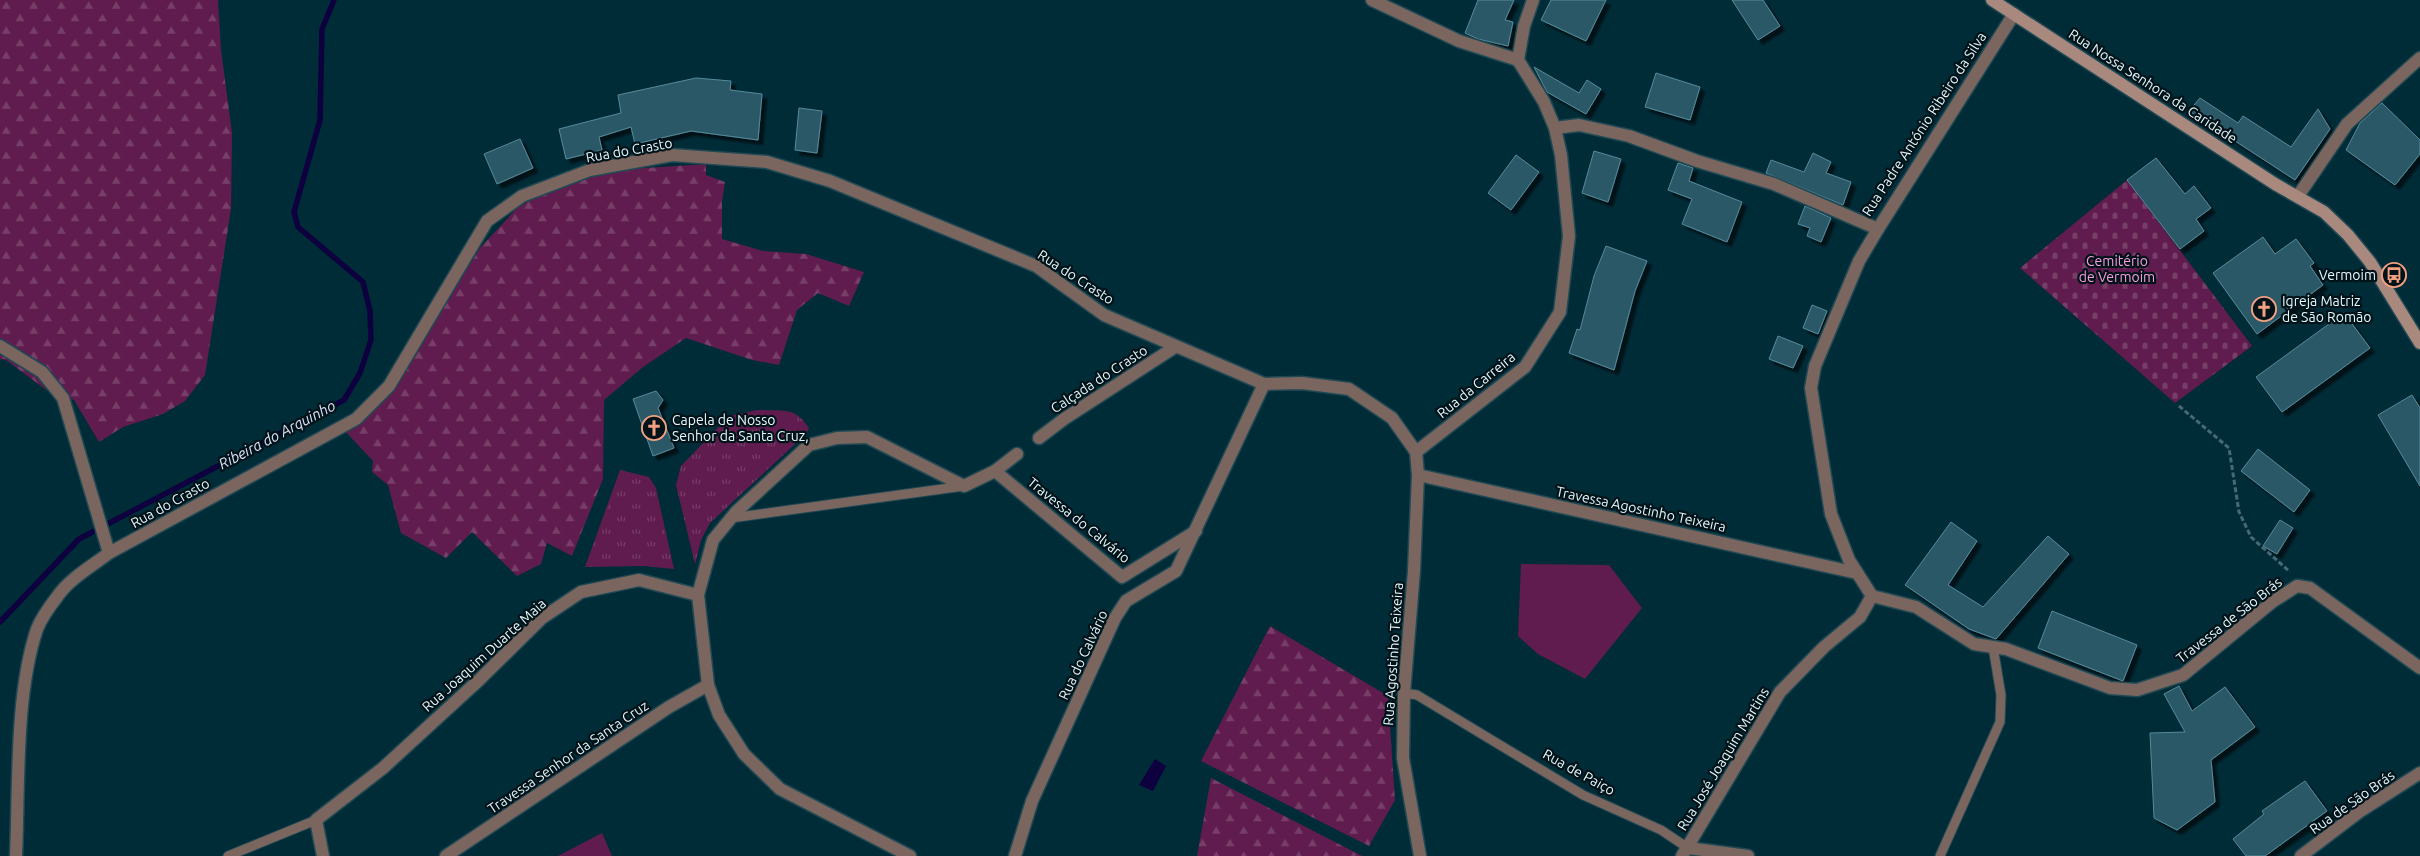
<svg xmlns="http://www.w3.org/2000/svg" width="2420" height="856" viewBox="0 0 2420 856" font-family="Ubuntu,sans-serif">
  <style>
    .grass { fill: url(#grass-tufts) }
    .forest { fill: url(#forest-firs) }
    .cemetery { fill: url(#cemetery-stones) }
    .garden { fill: #601c4e }
    .water { fill: #0e003f }
    .lines { fill: none; stroke-linecap: round; stroke-linejoin: round }
    .stream { stroke: #0e003f; stroke-width: 5.5 }
    .building { fill: #295866; stroke: #568b9c; filter: url(#shadow) }
    .lane-casing { stroke: #204954; stroke-width: 11 }
    .street-casing { stroke: #204954; stroke-width: 15 }
    .secondary-casing { stroke: #204954; stroke-width: 15 }
    .path { stroke: #466a74; stroke-width: 3; stroke-dasharray: 5 2.5; stroke-linecap: butt }
    .lane { stroke: #7a665f; stroke-width: 9 }
    .street { stroke: #7a665f; stroke-width: 12 }
    .secondary { stroke: #a9897e; stroke-width: 12 }
    .labels { text-anchor: middle; stroke-width: 4.5; stroke-linejoin: round; paint-order: stroke }
    .street-label { font-size: 14px; fill: #e7f8fd; stroke: #001319 }
    .park-label { font-size: 14px; fill: #fb9ddd; stroke: #001319 }
    .poi-label { font-size: 14px; fill: #e7f8fd; stroke: #001319; text-anchor: start }
    .water-label { font-size: 15px; font-style: italic; fill: #dfe2fb; stroke: #001319 }
  </style>
  <defs>
    <pattern id="grass-tufts" width="24" height="20" patternUnits="userSpaceOnUse" patternTransform="scale(1.25)"><rect width="24" height="20" fill="#601c4e"/><path d="M3 7l-1-3M5 7V3M7 7l1-3M15 17l-1-3M17 17v-4M19 17l1-3" fill="none" stroke="#773e68"/></pattern>
    <pattern id="forest-firs" width="22" height="20" patternUnits="userSpaceOnUse" patternTransform="scale(1.25)"><rect width="22" height="20" fill="#601c4e"/><path d="M5 1l3.5 6h-7zM16 11l3.5 6h-7z" fill="#773e68"/></pattern>
    <pattern id="cemetery-stones" width="16" height="16" patternUnits="userSpaceOnUse" patternTransform="scale(1.25)"><rect width="16" height="16" fill="#601c4e"/><path d="M2 7V4a2 2 0 0 1 4 0v3zM10 15v-3a2 2 0 0 1 4 0v3z" fill="#773e68"/></pattern>
    <filter id="shadow"><feDropShadow dx="4.5" dy="4.5" stdDeviation="1" flood-color="#0009"/></filter>
  </defs>
  <rect width="100%" height="100%" fill="#002c38"/>
  <!-- grass -->
  <g class="grass">
    <path d="M 758,410 C 782,411 795,406 809,428 L 806,434 L 710,523 L 701,540 L 695,564 L 676,485 L 681,466 L 729,416 Z"/>
    <path d="M 620,470 L 649,477 L 656,488 L 674,569 L 644,566 L 585,567 Z"/>
  </g>
  <!-- forest -->
  <g class="forest">
    <path d="M 0,0 L 218,0 L 221,50 L 232,133 L 231,209 L 205,375 L 185,401 L 163,414 L 123,427 L 99,442 L 74,400 L 45,389 L 6,360 L 0,359 Z"/>
    <path d="M 706,164 L 706,175 L 725,182 L 722,202 L 722,239 L 763,251 L 806,254 L 864,272 L 849,306 L 818,293 L 797,310 L 779,365 L 752,360 L 686,338 L 643,367 L 604,400 L 603,479 L 572,556 L 547,543 L 541,564 L 517,576 L 472,532 L 446,558 L 401,533 L 388,485 L 372,472 L 373,461 L 346,432 L 392,390 L 480,248 L 518,207 L 584,172 Z"/>
    <path d="M 1270,626 L 1388,696 L 1395,800 L 1369,846 L 1201,761 Z"/>
    <path d="M 1211,778 L 1362,856 L 1197,856 Z"/>
  </g>
  <!-- cemetery -->
  <path class="cemetery" d="M 2127,180 L 2252,346 L 2175,403 L 2020,268 Z"/>
  <!-- garden -->
  <g class="garden">
    <path d="M 1521,564 L 1609,565 L 1642,608 L 1585,679 L 1538,654 L 1518,636 Z"/>
    <path d="M 602,833 L 612,856 L 558,856 Z"/>
  </g>
  <!-- water -->
  <path class="water" d="M 1155,759 L 1166,766 L 1153,791 L 1139,785 Z"/>
  <g class="lines">
    <!-- stream -->
    <path class="stream" d="M 0,622 L 79,539 L 344,400 L 360,373 L 371,340 L 370,311 L 363,282 L 298,227 L 294,212 L 320,120 L 322,29 L 334,0"/>
  </g>
  <!-- building -->
  <g class="building">
    <path d="M 1478,0 L 1514,0 L 1505,20 L 1513,22 L 1508,46 L 1478,39 L 1465,33 Z"/>
    <path d="M 1551,0 L 1606,0 L 1586,41 L 1541,20 Z"/>
    <path d="M 1732,0 L 1763,0 L 1780,26 L 1758,40 Z"/>
    <path d="M 1534,67 L 1579,93 L 1587,80 L 1601,89 L 1586,114 L 1547,92 Z"/>
    <path d="M 1656,73 L 1700,87 L 1690,120 L 1645,107 Z"/>
    <path d="M 696,78 L 731,81 L 730,90 L 762,94 L 758,140 L 691,131 L 635,144 L 631,127 L 599,137 L 602,150 L 566,159 L 559,129 L 621,113 L 618,95 Z"/>
    <path d="M 2200,98 L 2238,123 L 2243,116 L 2291,147 L 2318,109 L 2330,129 L 2295,180 L 2189,111 Z"/>
    <path d="M 2382,103 L 2420,140 L 2420,154 L 2395,185 L 2346,150 L 2360,123 Z"/>
    <path d="M 799,108 L 822,111 L 817,153 L 795,150 Z"/>
    <path d="M 520,139 L 533,168 L 497,184 L 484,154 Z"/>
    <path d="M 1594,151 L 1621,159 L 1608,202 L 1582,193 Z"/>
    <path d="M 1813,153 L 1831,162 L 1826,173 L 1851,182 L 1843,205 L 1766,173 L 1771,160 L 1804,172 Z"/>
    <path d="M 1516,155 L 1539,172 L 1511,210 L 1488,193 Z"/>
    <path d="M 2156,158 L 2185,194 L 2194,186 L 2211,208 L 2196,219 L 2204,231 L 2180,249 L 2127,180 Z"/>
    <path d="M 1678,163 L 1693,168 L 1689,181 L 1742,202 L 1727,242 L 1682,224 L 1692,199 L 1668,190 Z"/>
    <path d="M 1805,206 L 1831,218 L 1821,242 L 1807,236 L 1810,228 L 1798,224 Z"/>
    <path d="M 2263,237 L 2275,254 L 2296,239 L 2314,263 L 2310,266 L 2323,285 L 2257,334 L 2213,273 Z"/>
    <path d="M 1606,246 L 1647,261 L 1635,291 L 1614,370 L 1569,353 L 1577,329 L 1580,330 L 1594,276 Z"/>
    <path d="M 1812,305 L 1827,311 L 1818,334 L 1803,328 Z"/>
    <path d="M 2344,313 L 2370,348 L 2282,412 L 2256,377 Z"/>
    <path d="M 1778,336 L 1803,346 L 1793,368 L 1769,359 Z"/>
    <path d="M 656,391 L 663,400 L 658,408 L 674,448 L 653,456 L 633,399 Z"/>
    <path d="M 2412,395 L 2420,408 L 2420,486 L 2378,415 Z"/>
    <path d="M 2258,449 L 2310,490 L 2294,512 L 2241,471 Z"/>
    <path d="M 2280,520 L 2293,528 L 2277,554 L 2263,546 Z"/>
    <path d="M 1951,522 L 1977,541 L 1948,585 L 1983,607 L 2048,536 L 2069,554 L 1996,639 L 1969,629 L 1905,585 Z"/>
    <path d="M 2052,611 L 2137,645 L 2123,681 L 2038,648 Z"/>
    <path d="M 2179,686 L 2192,711 L 2225,687 L 2255,727 L 2211,760 L 2215,802 L 2177,830 L 2154,818 L 2150,733 L 2185,732 L 2164,694 Z"/>
    <path d="M 2305,781 L 2327,811 L 2265,856 L 2246,856 L 2233,839 L 2264,814 L 2262,811 Z"/>
  </g>
  <g class="lines">
    <defs>
      <g id="lane">
        <path d="M 731,518 L 964,486"/>
        <path d="M 1404,693 L 1417,695 L 1583,795 L 1661,830 L 1688,848"/>
        <path d="M 228,856 L 316,820"/>
        <path d="M 1940,856 L 2000,722 L 2001,695 L 1993,647"/>
      </g>
      <g id="street">
        <path d="M 1372,0 L 1459,41 L 1518,60"/>
        <path d="M 1555,128 L 1579,125 L 1629,136 L 1697,161 L 1774,184 L 1878,229 L 2014,14"/>
        <path d="M 2298,196 L 2347,124 L 2420,58"/>
        <path d="M 0,346 L 42,372 L 63,398 L 109,553"/>
        <path d="M 1039,438 L 1064,419 L 1175,347"/>
        <path d="M 1416,452 L 1525,367 L 1560,312 L 1569,236 L 1561,155 L 1555,128 L 1544,102 L 1518,60 L 1524,26 L 1533,0"/>
        <path d="M 995,471 L 1122,577 L 1196,531"/>
        <path d="M 1418,475 L 1857,573"/>
        <path d="M 1872,596 L 1916,607 L 1974,644 L 2006,649 L 2110,688 L 2137,690 L 2183,675 L 2272,602 L 2297,586 L 2310,588 L 2420,668"/>
        <path d="M 1872,596 L 1849,560 L 1831,514 L 1811,388 L 1815,366 L 1859,261 L 1878,229"/>
        <path d="M 1688,848 L 1748,856"/>
        <path d="M 16,856 C 19,787 15,694 37,629 C 41,619 50,606 57,597 C 69,579 92,566 109,553 L 356,419 L 389,386 L 487,221 L 522,196 L 590,170 L 672,155 L 767,162 L 830,181 L 1036,266 L 1104,315 L 1264,384 L 1302,383 L 1349,389 L 1392,418 L 1416,452 L 1418,475 L 1414,571 L 1404,693 L 1403,758 L 1420,856"/>
        <path d="M 323,856 L 316,820 L 383,768 L 479,680 L 542,618 L 581,592 L 639,580 L 698,595"/>
        <path d="M 446,856 L 669,707 L 708,685"/>
        <path d="M 910,856 L 780,789 L 744,754 L 719,715 L 708,685 L 698,595 L 713,540 L 736,512 L 809,445 L 837,438 L 867,437 L 964,486 L 995,471 L 1017,454"/>
        <path d="M 1015,856 L 1032,801 L 1115,618 L 1126,601 L 1176,571 L 1264,384"/>
        <path d="M 1682,856 L 1780,692 L 1824,647 L 1860,617 L 1872,596"/>
        <path d="M 2301,856 L 2359,812 L 2420,773"/>
      </g>
      <path id="secondary" d="M 1992,0 L 2275,184 L 2324,212 L 2348,235 L 2370,262 L 2420,343"/>
    </defs>
    <!-- lane casing -->
    <use href="#lane" class="lane-casing"/>
    <!-- street casing -->
    <use href="#street" class="street-casing"/>
    <!-- secondary casing -->
    <use href="#secondary" class="secondary-casing"/>
    <!-- path -->
    <path class="path" d="M 2179,406 L 2229,448 L 2239,512 L 2251,537 L 2290,572"/>
    <!-- lane -->
    <use href="#lane" class="lane"/>
    <!-- street -->
    <use href="#street" class="street"/>
    <!-- secondary -->
    <use href="#secondary" class="secondary"/>
  </g>
  <!-- icons -->
  <defs>
    <symbol id="bus-ring" viewBox="-11 -11 22 22"><circle r="9.5" fill="#001319" stroke="#f39f82" stroke-width="1.5"/><path d="M-5-6H5V4H4V6H2V4H-2V6H-4V4H-5ZM-3.5-4V0h7V-4ZM-3.5 1.2v1.5H-2V1.2ZM2 1.2v1.5H3.5V1.2Z" fill="#f39f82"/></symbol>
    <symbol id="church-ring" viewBox="-11 -11 22 22"><circle r="9.5" fill="#001319" stroke="#f39f82" stroke-width="1.5"/><path d="M-1.2-6h2.4v3.5h3.3v2.4h-3.3V6h-2.4V-.1h-3.3v-2.4h3.3Z" fill="#f39f82"/></symbol>
  </defs>
  <g fill-rule="evenodd">
    <use href="#bus-ring" x="2380" y="261" width="28" height="28"/>
    <use href="#church-ring" x="2250" y="295" width="28" height="28"/>
    <use href="#church-ring" x="640" y="414" width="28" height="28"/>
  </g>
  <g class="labels">
    <!-- street labels -->
    <g class="street-label">
      <text transform="translate(2153 86) rotate(33)" y="5">Rua Nossa Senhora da Caridade</text>
      <text transform="translate(1924 124) rotate(-57)" y="5">Rua Padre António Ribeiro da Silva</text>
      <text transform="translate(629 150) rotate(-10)" y="5">Rua do Crasto</text>
      <text transform="translate(1076 277) rotate(33)" y="5">Rua do Crasto</text>
      <text transform="translate(1099 379) rotate(-33)" y="5">Calçada do Crasto</text>
      <text transform="translate(1476 385) rotate(-39)" y="5">Rua da Carreira</text>
      <text transform="translate(170 503) rotate(-29)" y="5">Rua do Crasto</text>
      <text transform="translate(1641 509) rotate(12)" y="5">Travessa Agostinho Teixeira</text>
      <text transform="translate(1079 520) rotate(39)" y="5">Travessa do Calvário</text>
      <text transform="translate(2229 620) rotate(-38)" y="5">Travessa de São Brás</text>
      <text transform="translate(1393 654) rotate(-86)" y="5">Rua Agostinho Teixeira</text>
      <text transform="translate(484 655) rotate(-42)" y="5">Rua Joaquim Duarte Maia</text>
      <text transform="translate(1083 655) rotate(-65)" y="5">Rua do Calvário</text>
      <text transform="translate(568 757) rotate(-34)" y="5">Travessa Senhor da Santa Cruz</text>
      <text transform="translate(1723 759) rotate(-59)" y="5">Rua José Joaquim Martins</text>
      <text transform="translate(1579 772) rotate(29)" y="5">Rua de Paiço</text>
      <text transform="translate(2352 802) rotate(-35)" y="5">Rua de São Brás</text>
    </g>
    <!-- park labels -->
    <g class="park-label">
      <text x="2117" y="266">Cemitério<tspan x="2117" dy="16">de Vermoim</tspan></text>
    </g>
    <!-- poi labels -->
    <g class="poi-label">
      <text x="2376" y="280" text-anchor="end">Vermoim</text>
      <text x="2282" y="306">Igreja Matriz<tspan x="2282" dy="16">de São Romão</tspan></text>
      <text x="672" y="425">Capela de Nosso<tspan x="672" dy="16">Senhor da Santa Cruz,</tspan></text>
    </g>
    <!-- water labels -->
    <g class="water-label">
      <text transform="translate(277 435) rotate(-28)" y="5">Ribeira do Arquinho</text>
    </g>
  </g>
</svg>
